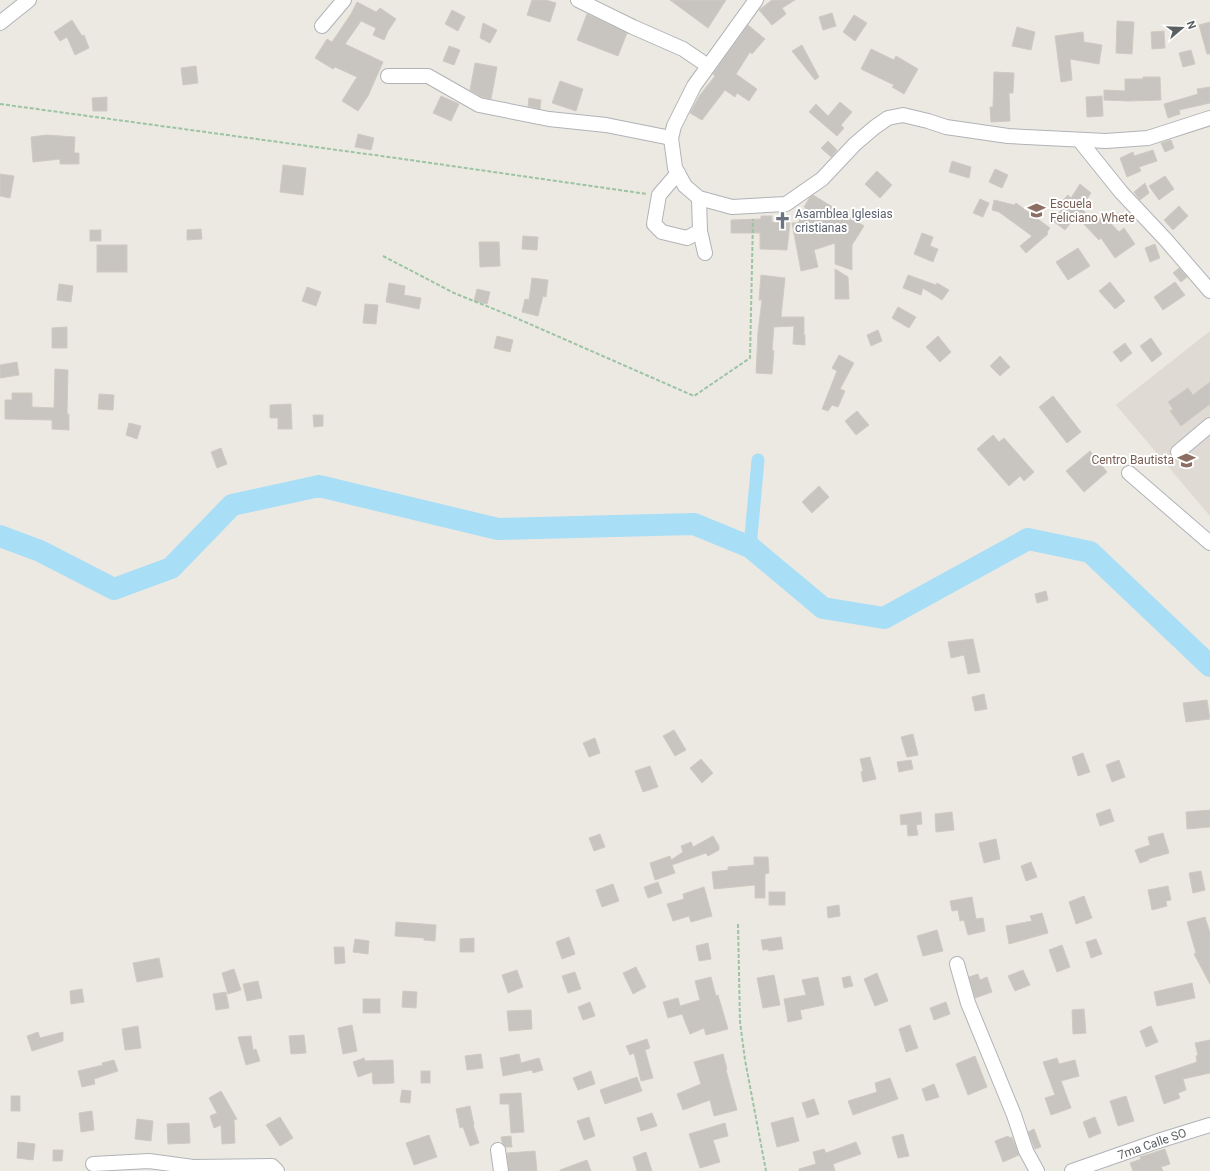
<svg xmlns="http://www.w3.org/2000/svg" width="1210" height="1171" viewBox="0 0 1210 1171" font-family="Roboto,sans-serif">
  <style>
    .education { fill: #dfdad4 }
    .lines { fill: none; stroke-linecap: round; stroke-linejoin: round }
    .canal { stroke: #a8def6; stroke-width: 13 }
    .river { stroke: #a8def6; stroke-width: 22 }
    .building { fill: #c8c4c0; stroke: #d0cac1 }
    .minor-casing { stroke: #b0b3b7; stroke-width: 16 }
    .path { stroke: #9cc4a3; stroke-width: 2; stroke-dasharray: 4 2; stroke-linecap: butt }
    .minor { stroke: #fff; stroke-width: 14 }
    .labels { text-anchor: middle; stroke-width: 4; stroke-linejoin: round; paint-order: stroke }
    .education-label { font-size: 12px; fill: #785e54; stroke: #fff; text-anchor: start }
    .worship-label { font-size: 12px; fill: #5b616d; stroke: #fff; text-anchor: start }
    .street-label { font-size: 12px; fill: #5b5f62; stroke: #fff }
  </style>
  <rect width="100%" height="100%" fill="#ece9e3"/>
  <!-- education -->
  <path class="education" d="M 1210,331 L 1210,516 L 1116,405 Z"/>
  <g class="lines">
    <!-- canal -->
    <path class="canal" d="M 750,547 L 758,460"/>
    <!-- river -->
    <path class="river" d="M 0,536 L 40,551 L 114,589 L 171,568 L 232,505 L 319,486 L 498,529 L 694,524 L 750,547 L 823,608 L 884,618 L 1028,539 L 1090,552 L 1210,666"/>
  </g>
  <!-- building -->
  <g class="building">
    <path d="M 532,0 L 546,0 L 556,3 L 550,22 L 527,15 Z"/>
    <path d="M 670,0 L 726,0 L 708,28 Z"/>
    <path d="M 772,0 L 795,0 L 782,8 L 786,14 L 772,25 L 759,10 Z"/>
    <path d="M 357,2 L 376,12 L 380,8 L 396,19 L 388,31 L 384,40 L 373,35 L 376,28 L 361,21 L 345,44 L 383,62 L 368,96 L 358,111 L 342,101 L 357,77 L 335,67 L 333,69 L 315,58 L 327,39 L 332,42 L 351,14 Z"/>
    <path d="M 452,10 L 465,17 L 458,31 L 445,24 Z"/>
    <path d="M 832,13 L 836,26 L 823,30 L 819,17 Z"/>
    <path d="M 587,14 L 627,33 L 618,56 L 577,40 Z"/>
    <path d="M 854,15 L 867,23 L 855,41 L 843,32 Z"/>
    <path d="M 72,20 L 82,36 L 84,35 L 89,48 L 75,55 L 67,37 L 60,41 L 54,32 Z"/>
    <path d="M 1117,21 L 1134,22 L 1132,54 L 1116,53 Z"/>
    <path d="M 1210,22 L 1210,54 L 1207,54 L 1199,25 Z"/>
    <path d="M 483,23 L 497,30 L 490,43 L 480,38 Z"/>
    <path d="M 748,25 L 765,39 L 752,54 L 750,52 L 736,74 L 757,89 L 749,101 L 737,93 L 735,97 L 725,90 L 702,120 L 690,113 L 700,95 L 715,76 L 713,74 Z"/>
    <path d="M 1017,27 L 1035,32 L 1031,50 L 1012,46 Z"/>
    <path d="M 1164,31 L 1165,48 L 1152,49 L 1151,32 Z"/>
    <path d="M 1083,32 L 1084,42 L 1102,45 L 1099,64 L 1070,59 L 1072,80 L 1061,82 L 1055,36 Z"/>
    <path d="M 802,45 L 819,77 L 815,80 L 792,51 Z"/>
    <path d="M 449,46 L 460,50 L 454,65 L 443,61 Z"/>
    <path d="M 871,49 L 894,60 L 896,56 L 918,69 L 904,94 L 892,87 L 894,85 L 861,69 Z"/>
    <path d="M 1191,50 L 1195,64 L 1183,67 L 1179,53 Z"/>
    <path d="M 475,63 L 497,67 L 491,99 L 482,97 L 470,90 Z"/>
    <path d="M 196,66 L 198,83 L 183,85 L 181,68 Z"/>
    <path d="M 994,72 L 1014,73 L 1013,93 L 1009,93 L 1010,121 L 991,122 L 990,107 L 993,107 Z"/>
    <path d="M 1143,77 L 1160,77 L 1161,100 L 1129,101 L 1104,100 L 1104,90 L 1125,91 L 1125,79 L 1143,79 Z"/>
    <path d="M 560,81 L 583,89 L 576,111 L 552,103 Z"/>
    <path d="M 1210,87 L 1210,103 L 1179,110 L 1180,114 L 1168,118 L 1164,104 L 1198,94 L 1197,89 Z"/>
    <path d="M 441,96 L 459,104 L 451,121 L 433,113 Z"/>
    <path d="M 1102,96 L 1103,116 L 1087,117 L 1086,97 Z"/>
    <path d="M 107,97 L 107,111 L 93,111 L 92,98 Z"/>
    <path d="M 529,98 L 541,100 L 540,109 L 528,106 Z"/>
    <path d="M 840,102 L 852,112 L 841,125 L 844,128 L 837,136 L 809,112 L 816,104 L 828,116 Z"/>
    <path d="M 358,134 L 374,138 L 371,150 L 355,147 Z"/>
    <path d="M 47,135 L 75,137 L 74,153 L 79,153 L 79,164 L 60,164 L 60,159 L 33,162 L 31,137 Z"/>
    <path d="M 1171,140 L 1174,148 L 1165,152 L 1161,143 Z"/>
    <path d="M 828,141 L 837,150 L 831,157 L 821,148 Z"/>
    <path d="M 1153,150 L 1157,161 L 1139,167 L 1141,171 L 1127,177 L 1120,158 L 1133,152 L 1134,156 Z"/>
    <path d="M 952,161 L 971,167 L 969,178 L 949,172 Z"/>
    <path d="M 283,165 L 306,168 L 303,195 L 280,192 Z"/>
    <path d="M 995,169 L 1008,175 L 1002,188 L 989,182 Z"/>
    <path d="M 877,171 L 892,185 L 880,198 L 865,184 Z"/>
    <path d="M 0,174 L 14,176 L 10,198 L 0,196 Z"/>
    <path d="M 1165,176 L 1174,189 L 1159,200 L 1149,186 Z"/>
    <path d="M 1145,183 L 1149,193 L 1140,200 L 1134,192 Z"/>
    <path d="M 1080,184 L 1091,193 L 1081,208 L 1095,223 L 1103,215 L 1119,232 L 1124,228 L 1135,244 L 1115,258 L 1101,238 L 1099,240 L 1076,216 L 1065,230 L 1053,221 L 1065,205 L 1062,201 L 1068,195 L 1071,198 Z"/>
    <path d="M 813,195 L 864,226 L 852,245 L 852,270 L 835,264 L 835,243 L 814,250 L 818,267 L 801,271 L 792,223 L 798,223 L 806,208 L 804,207 L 810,197 Z"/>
    <path d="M 980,199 L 989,203 L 983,217 L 973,213 Z"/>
    <path d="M 994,200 L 1014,205 L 1016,203 L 1050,228 L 1047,232 L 1048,234 L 1026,253 L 1020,246 L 1032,236 L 999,212 L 992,210 Z"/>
    <path d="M 1179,206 L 1188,216 L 1173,230 L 1164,220 Z"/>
    <path d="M 761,216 L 772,216 L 772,222 L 790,223 L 787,250 L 760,249 L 760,233 L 731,233 L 731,220 L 761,219 Z"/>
    <path d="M 201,229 L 202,239 L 187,240 L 187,230 Z"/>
    <rect x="90" y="230" width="11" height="11"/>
    <path d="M 922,233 L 933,237 L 930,246 L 938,249 L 933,262 L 914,254 Z"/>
    <path d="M 523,236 L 538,237 L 537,250 L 522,249 Z"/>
    <path d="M 479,242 L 499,242 L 500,266 L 480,267 Z"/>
    <path d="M 1155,244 L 1160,258 L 1150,262 L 1145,248 Z"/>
    <rect x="97" y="245" width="30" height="27"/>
    <path d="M 1078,248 L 1090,266 L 1068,280 L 1056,262 Z"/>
    <path d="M 1179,268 L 1187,277 L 1181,282 L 1173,273 Z"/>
    <path d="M 835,269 L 848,277 L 849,299 L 835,299 Z"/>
    <path d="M 761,275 L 785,278 L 781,317 L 804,317 L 804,335 L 805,335 L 805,345 L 793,344 L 794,326 L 774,327 L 772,350 L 774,351 L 772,374 L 756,373 L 758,332 L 762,300 L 759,300 Z"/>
    <path d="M 908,275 L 936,285 L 937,283 L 949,290 L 942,300 L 923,288 L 921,295 L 903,288 Z"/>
    <path d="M 532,278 L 548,280 L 546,297 L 543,296 L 538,316 L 522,312 L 525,299 L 529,300 Z"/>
    <path d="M 1110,282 L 1125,301 L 1115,309 L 1099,291 Z"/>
    <path d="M 1175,282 L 1185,295 L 1163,310 L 1154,297 Z"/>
    <path d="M 389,283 L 405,286 L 404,295 L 421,298 L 419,309 L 386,302 Z"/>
    <path d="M 59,284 L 73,286 L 71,302 L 57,300 Z"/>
    <path d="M 307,287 L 321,292 L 316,306 L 302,301 Z"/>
    <path d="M 477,289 L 490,292 L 487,304 L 474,301 Z"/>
    <path d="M 365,304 L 378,305 L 376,324 L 363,323 Z"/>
    <path d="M 898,307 L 916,317 L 909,328 L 892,318 Z"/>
    <path d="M 67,327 L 67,348 L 52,348 L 52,328 Z"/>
    <path d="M 878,330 L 882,341 L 871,346 L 867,335 Z"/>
    <path d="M 497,336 L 513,340 L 510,352 L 494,348 Z"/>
    <path d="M 938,336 L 951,352 L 940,362 L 926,347 Z"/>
    <path d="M 1151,338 L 1162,354 L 1152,362 L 1140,346 Z"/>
    <path d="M 1125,343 L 1132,353 L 1121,362 L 1113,352 Z"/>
    <path d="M 839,355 L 854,363 L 840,389 L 845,391 L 838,407 L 832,405 L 828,411 L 822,409 L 837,371 L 832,368 Z"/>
    <path d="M 1000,356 L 1010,367 L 1000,376 L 990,366 Z"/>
    <path d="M 17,362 L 19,375 L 0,378 L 0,365 Z"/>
    <path d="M 55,369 L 68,370 L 67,414 L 69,414 L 69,430 L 52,429 L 52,420 L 5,419 L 5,400 L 12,400 L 12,393 L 32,393 L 32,407 L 54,408 Z"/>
    <path d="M 1210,382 L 1210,404 L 1181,426 L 1170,411 L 1173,409 L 1168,402 L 1188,388 L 1193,395 Z"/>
    <path d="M 99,394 L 114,395 L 113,410 L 98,409 Z"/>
    <path d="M 1053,396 L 1081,432 L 1067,443 L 1039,407 Z"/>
    <path d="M 291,404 L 292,429 L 278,429 L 278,418 L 270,418 L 270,405 Z"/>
    <path d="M 857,411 L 869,425 L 856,435 L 845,421 Z"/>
    <path d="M 313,415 L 323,415 L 323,426 L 314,427 Z"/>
    <path d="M 129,423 L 141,426 L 137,439 L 126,435 Z"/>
    <path d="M 993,435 L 999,442 L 1004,438 L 1034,472 L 1024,481 L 1020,476 L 1009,486 L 977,449 Z"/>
    <path d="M 221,448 L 227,464 L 217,468 L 211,452 Z"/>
    <path d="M 1090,451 L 1107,472 L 1084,492 L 1066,471 Z"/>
    <path d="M 819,486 L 829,497 L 812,513 L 802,502 Z"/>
    <path d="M 1046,591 L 1048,600 L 1037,603 L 1035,594 Z"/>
    <path d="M 973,639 L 980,672 L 968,674 L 964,655 L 951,658 L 948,642 Z"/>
    <path d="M 984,694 L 987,709 L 975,711 L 972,697 Z"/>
    <path d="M 1207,700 L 1210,719 L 1186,722 L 1183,703 Z"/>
    <path d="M 674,730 L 686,750 L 675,756 L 663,736 Z"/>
    <path d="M 913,734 L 918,755 L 907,757 L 901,737 Z"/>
    <path d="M 595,738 L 600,753 L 589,757 L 583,743 Z"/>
    <path d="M 1083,753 L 1090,772 L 1078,776 L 1072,757 Z"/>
    <path d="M 870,757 L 876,779 L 863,782 L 861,772 L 863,771 L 860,759 Z"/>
    <path d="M 701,759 L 713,773 L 702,783 L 690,768 Z"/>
    <path d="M 911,760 L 913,769 L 899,772 L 897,762 Z"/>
    <path d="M 1119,760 L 1125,777 L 1112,782 L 1106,765 Z"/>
    <path d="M 650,766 L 658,787 L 643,792 L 635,771 Z"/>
    <path d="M 1110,809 L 1114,821 L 1100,826 L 1096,814 Z"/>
    <path d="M 1210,810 L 1210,827 L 1187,829 L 1186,812 Z"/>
    <path d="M 921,812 L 922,824 L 916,825 L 918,835 L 908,836 L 907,824 L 901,825 L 900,815 Z"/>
    <path d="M 952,812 L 954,830 L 936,832 L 935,814 Z"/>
    <path d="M 1163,833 L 1169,853 L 1148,859 L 1149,860 L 1140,863 L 1135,850 L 1150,845 L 1148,837 Z"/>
    <path d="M 600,834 L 605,847 L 594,851 L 589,838 Z"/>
    <path d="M 713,836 L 719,846 L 719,850 L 708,856 L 706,853 L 672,865 L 675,873 L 655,880 L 650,863 L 670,856 L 671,860 L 683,852 L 681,846 L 691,842 L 693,847 Z"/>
    <path d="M 996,839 L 1000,859 L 984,863 L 979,843 Z"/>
    <path d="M 754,857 L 768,857 L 769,873 L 765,874 L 765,898 L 755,898 L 755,885 L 714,889 L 712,872 L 728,870 L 728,867 L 754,865 Z"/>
    <path d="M 1031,862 L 1037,877 L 1026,881 L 1021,866 Z"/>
    <path d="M 1201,871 L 1205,890 L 1193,893 L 1189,873 Z"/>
    <path d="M 658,882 L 662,893 L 648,898 L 644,887 Z"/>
    <path d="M 613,884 L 619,901 L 602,907 L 596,890 Z"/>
    <path d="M 1168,886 L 1171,900 L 1166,901 L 1167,906 L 1152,910 L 1148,890 Z"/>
    <path d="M 704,887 L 712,916 L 691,922 L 689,916 L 673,921 L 667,904 L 684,899 L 683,894 Z"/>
    <rect x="769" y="892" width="16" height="13"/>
    <path d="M 1084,896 L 1092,918 L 1076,924 L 1069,902 Z"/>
    <path d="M 972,897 L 976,919 L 983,918 L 985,931 L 968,935 L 964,920 L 960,921 L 958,910 L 952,911 L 950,901 Z"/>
    <path d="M 839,905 L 840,916 L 828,918 L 827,907 Z"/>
    <path d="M 1042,913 L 1048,933 L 1009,944 L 1006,926 L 1032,921 L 1030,916 Z"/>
    <path d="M 1205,917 L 1210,933 L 1210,984 L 1194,954 L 1196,953 L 1187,922 Z"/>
    <path d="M 396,922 L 436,925 L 435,941 L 424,940 L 424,938 L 395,936 Z"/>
    <path d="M 937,930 L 943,951 L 923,956 L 917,936 Z"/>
    <path d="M 569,937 L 575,954 L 562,959 L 556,942 Z"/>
    <path d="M 781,937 L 783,949 L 769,951 L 768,949 L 763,950 L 761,940 Z"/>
    <path d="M 474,938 L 474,952 L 460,952 L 460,939 Z"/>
    <path d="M 355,939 L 369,941 L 368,954 L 353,952 Z"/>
    <path d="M 1096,939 L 1102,954 L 1091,958 L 1086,942 Z"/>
    <path d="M 708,943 L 711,959 L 699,961 L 696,946 Z"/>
    <path d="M 1062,945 L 1070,967 L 1057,972 L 1049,950 Z"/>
    <path d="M 334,947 L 344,947 L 345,963 L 335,964 Z"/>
    <path d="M 159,958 L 163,977 L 137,982 L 133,963 Z"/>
    <path d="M 636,967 L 646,987 L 633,994 L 623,973 Z"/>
    <path d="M 234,969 L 241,990 L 228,994 L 222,973 Z"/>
    <path d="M 517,970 L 523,987 L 508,993 L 502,975 Z"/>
    <path d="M 1023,970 L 1030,985 L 1015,991 L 1008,976 Z"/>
    <path d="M 575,972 L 581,989 L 568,993 L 562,976 Z"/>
    <path d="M 877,973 L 888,1001 L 875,1006 L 864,979 Z"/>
    <path d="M 978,974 L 980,980 L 987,977 L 992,992 L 975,998 L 969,977 Z"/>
    <path d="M 774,975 L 780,1005 L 763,1008 L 757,978 Z"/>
    <path d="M 850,976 L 853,986 L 844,988 L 842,978 Z"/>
    <path d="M 711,977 L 716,996 L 718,995 L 728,1029 L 706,1035 L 704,1028 L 690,1034 L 682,1014 L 668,1018 L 663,1002 L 678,998 L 680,1006 L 700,1000 L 695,981 Z"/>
    <path d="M 818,977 L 824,1005 L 800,1010 L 802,1019 L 788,1022 L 784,999 L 806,995 L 802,980 Z"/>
    <path d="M 258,981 L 262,998 L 247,1001 L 243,984 Z"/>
    <path d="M 1192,983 L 1195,998 L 1157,1006 L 1154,992 Z"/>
    <path d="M 82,989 L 84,1002 L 71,1004 L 70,991 Z"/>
    <path d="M 403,991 L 417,992 L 416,1008 L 402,1007 Z"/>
    <path d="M 226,992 L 229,1008 L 216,1010 L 213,994 Z"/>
    <rect x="363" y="999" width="17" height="14"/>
    <path d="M 590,1002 L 595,1016 L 583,1020 L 578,1007 Z"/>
    <path d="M 946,1002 L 950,1014 L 934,1020 L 930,1008 Z"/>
    <path d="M 1084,1009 L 1086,1033 L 1073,1034 L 1072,1010 Z"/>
    <path d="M 531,1010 L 532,1029 L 509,1031 L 507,1011 Z"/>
    <path d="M 352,1025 L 357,1051 L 343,1054 L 338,1028 Z"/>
    <path d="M 910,1025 L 918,1048 L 906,1052 L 899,1029 Z"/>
    <path d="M 138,1026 L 141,1048 L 125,1050 L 122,1029 Z"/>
    <path d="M 1151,1026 L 1158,1042 L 1146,1047 L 1140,1031 Z"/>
    <path d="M 38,1032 L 40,1038 L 63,1032 L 63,1041 L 32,1051 L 27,1036 Z"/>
    <path d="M 304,1035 L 306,1053 L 291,1054 L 289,1036 Z"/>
    <path d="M 251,1036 L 253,1050 L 256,1049 L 260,1061 L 246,1065 L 238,1037 Z"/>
    <path d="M 647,1039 L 650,1048 L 645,1050 L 653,1078 L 641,1081 L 634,1053 L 630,1055 L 626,1046 Z"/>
    <path d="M 1210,1040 L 1210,1073 L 1183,1079 L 1186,1090 L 1178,1093 L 1180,1098 L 1164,1104 L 1155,1076 L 1197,1062 L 1196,1056 L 1198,1055 L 1195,1043 Z"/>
    <path d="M 481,1054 L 483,1068 L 467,1070 L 465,1056 Z"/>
    <path d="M 519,1054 L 521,1063 L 539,1058 L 543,1070 L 533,1073 L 532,1070 L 503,1076 L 500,1058 Z"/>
    <path d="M 723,1054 L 727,1069 L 726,1070 L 737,1110 L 714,1116 L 710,1100 L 683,1110 L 677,1094 L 701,1084 L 694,1062 Z"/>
    <path d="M 975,1056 L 987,1087 L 968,1095 L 956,1064 Z"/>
    <path d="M 364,1058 L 365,1061 L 393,1060 L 394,1083 L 373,1084 L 372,1072 L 358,1077 L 353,1062 Z"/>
    <path d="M 1057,1058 L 1059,1064 L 1075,1060 L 1079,1076 L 1061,1081 L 1071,1108 L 1051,1115 L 1045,1098 L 1055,1095 L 1043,1062 Z"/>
    <path d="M 114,1060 L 118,1071 L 94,1079 L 95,1084 L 82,1087 L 78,1071 L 103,1065 L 102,1063 Z"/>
    <rect x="421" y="1071" width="9" height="12"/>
    <path d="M 591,1071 L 595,1084 L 578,1090 L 573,1078 Z"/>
    <path d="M 637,1077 L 642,1091 L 605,1104 L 600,1090 Z"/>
    <path d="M 890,1078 L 898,1099 L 853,1115 L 848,1101 L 877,1092 L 875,1083 Z"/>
    <path d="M 934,1084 L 939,1097 L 926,1101 L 922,1089 Z"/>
    <path d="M 402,1090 L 411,1091 L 410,1103 L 400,1102 Z"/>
    <path d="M 221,1091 L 237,1119 L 234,1120 L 235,1143 L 222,1144 L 221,1125 L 214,1128 L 210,1116 L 217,1113 L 209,1098 Z"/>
    <path d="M 521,1093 L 524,1132 L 511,1133 L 509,1104 L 500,1104 L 500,1094 Z"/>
    <rect x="11" y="1096" width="9" height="15"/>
    <path d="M 1126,1096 L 1134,1121 L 1118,1126 L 1110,1101 Z"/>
    <path d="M 814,1099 L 819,1114 L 807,1118 L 802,1103 Z"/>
    <path d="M 470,1106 L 474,1125 L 473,1125 L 479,1143 L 470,1146 L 463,1127 L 460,1128 L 456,1109 Z"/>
    <path d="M 92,1111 L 94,1130 L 81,1132 L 79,1113 Z"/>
    <path d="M 652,1113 L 657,1126 L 641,1131 L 637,1118 Z"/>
    <path d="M 280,1117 L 293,1138 L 280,1146 L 266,1125 Z"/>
    <path d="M 589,1117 L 595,1136 L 584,1140 L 577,1121 Z"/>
    <path d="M 793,1117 L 799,1141 L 777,1147 L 771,1123 Z"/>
    <path d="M 1095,1117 L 1101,1133 L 1089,1138 L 1083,1122 Z"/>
    <path d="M 137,1119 L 153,1121 L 151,1141 L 135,1139 Z"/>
    <path d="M 189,1123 L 190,1143 L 168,1144 L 167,1124 Z"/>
    <path d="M 725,1123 L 728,1136 L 713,1140 L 720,1162 L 700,1168 L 689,1134 Z"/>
    <path d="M 1034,1129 L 1041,1147 L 1035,1149 L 1028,1132 Z"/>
    <path d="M 903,1134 L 909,1156 L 898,1158 L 892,1137 Z"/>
    <path d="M 429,1135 L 437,1157 L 414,1165 L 406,1143 Z"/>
    <path d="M 511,1136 L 512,1147 L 506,1147 L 502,1142 L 501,1137 Z"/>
    <path d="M 1008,1136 L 1010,1138 L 1012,1137 L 1019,1155 L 1003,1162 L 995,1141 Z"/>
    <path d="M 18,1142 L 35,1144 L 33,1160 L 17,1158 Z"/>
    <path d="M 856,1142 L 861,1154 L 833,1164 L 835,1171 L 799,1171 L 799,1169 L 816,1164 L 813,1152 L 824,1149 L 826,1153 Z"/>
    <path d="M 1165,1149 L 1170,1164 L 1161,1167 L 1163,1171 L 1133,1171 L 1130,1163 L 1141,1159 L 1140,1157 Z"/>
    <path d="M 53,1150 L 63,1150 L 62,1161 L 53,1161 Z"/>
    <path d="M 535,1151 L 537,1171 L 509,1171 L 507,1153 Z"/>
    <path d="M 646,1152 L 652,1171 L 637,1171 L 633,1157 Z"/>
    <path d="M 587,1160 L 591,1171 L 560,1171 L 560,1170 Z"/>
  </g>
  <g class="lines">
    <defs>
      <g id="minor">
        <path d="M 578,0 L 633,27 L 683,49 L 708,66"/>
        <path d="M 756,0 L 694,86 L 674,126 L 671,138 L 675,168 L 685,186 L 699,198 L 732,207 L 786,204 L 822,179 L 855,144 L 875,127 L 888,118 L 903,115 L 928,121 L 946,127 L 1008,136 L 1106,141 L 1148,138 L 1210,118"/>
        <path d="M 0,23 L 29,0"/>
        <path d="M 322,26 L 344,0"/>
        <path d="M 388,76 L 428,76 L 479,105 L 549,119 L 606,125 L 671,138"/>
        <path d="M 1080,141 L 1121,192 L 1166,240 L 1210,291"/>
        <path d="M 678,173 L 659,195 L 654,224 L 662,232 L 687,238 L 700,231"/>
        <path d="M 699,198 L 700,231 L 705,253"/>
        <path d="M 1178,452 L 1210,425"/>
        <path d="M 1129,473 L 1210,543"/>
        <path d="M 957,964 L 968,1003 L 1014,1115 L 1026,1151 L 1037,1171"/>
        <path d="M 498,1150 L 501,1171"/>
        <path d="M 93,1164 L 149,1161 L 193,1167 L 272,1166 L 277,1171"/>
        <path d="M 1072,1171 L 1158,1141 L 1210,1125"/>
      </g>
    </defs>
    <!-- minor casing -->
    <use href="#minor" class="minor-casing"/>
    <!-- path -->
    <g class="path">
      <path d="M 0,104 L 396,158 L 647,194"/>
      <path d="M 383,256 L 454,293 L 516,318 L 694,396 L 750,358 L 753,219"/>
      <path d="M 738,924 L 740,1022 L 745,1060 L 766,1171"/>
    </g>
    <!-- minor -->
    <use href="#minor" class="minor"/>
  </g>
  <!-- icons -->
  <defs>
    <symbol id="school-bare" viewBox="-9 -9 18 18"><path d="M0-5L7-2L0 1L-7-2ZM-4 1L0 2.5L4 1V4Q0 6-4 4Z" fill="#8d6e63" stroke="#fff" stroke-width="2.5" paint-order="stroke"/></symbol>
    <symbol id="church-bare" viewBox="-9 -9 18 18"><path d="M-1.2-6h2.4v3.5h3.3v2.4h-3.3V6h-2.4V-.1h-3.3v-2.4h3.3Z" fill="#6b7280" stroke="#fff" stroke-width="2.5" paint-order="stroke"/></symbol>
  </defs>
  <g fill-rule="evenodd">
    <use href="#school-bare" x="1024" y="198" width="25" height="25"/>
    <use href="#church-bare" x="770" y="208" width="25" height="25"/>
    <use href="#school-bare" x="1174" y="448" width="25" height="25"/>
  </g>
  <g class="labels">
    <!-- education labels -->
    <g class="education-label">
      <text x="1050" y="208">Escuela<tspan x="1050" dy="14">Feliciano Whete</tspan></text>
      <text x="1174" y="464" text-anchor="end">Centro Bautista</text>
    </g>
    <!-- worship labels -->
    <g class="worship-label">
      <text x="795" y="218">Asamblea Iglesias<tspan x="795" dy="14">cristianas</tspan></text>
    </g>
    <!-- street labels -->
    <g class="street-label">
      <text transform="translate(1152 1144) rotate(-19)" y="4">7ma Calle SO</text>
    </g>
  </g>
  <!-- north arrow -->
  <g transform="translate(1182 28) rotate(71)" stroke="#ffffff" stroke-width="3" paint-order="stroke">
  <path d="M0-3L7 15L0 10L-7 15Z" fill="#5b5f62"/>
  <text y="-6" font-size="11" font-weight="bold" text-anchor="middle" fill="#5b5f62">N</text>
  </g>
</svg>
